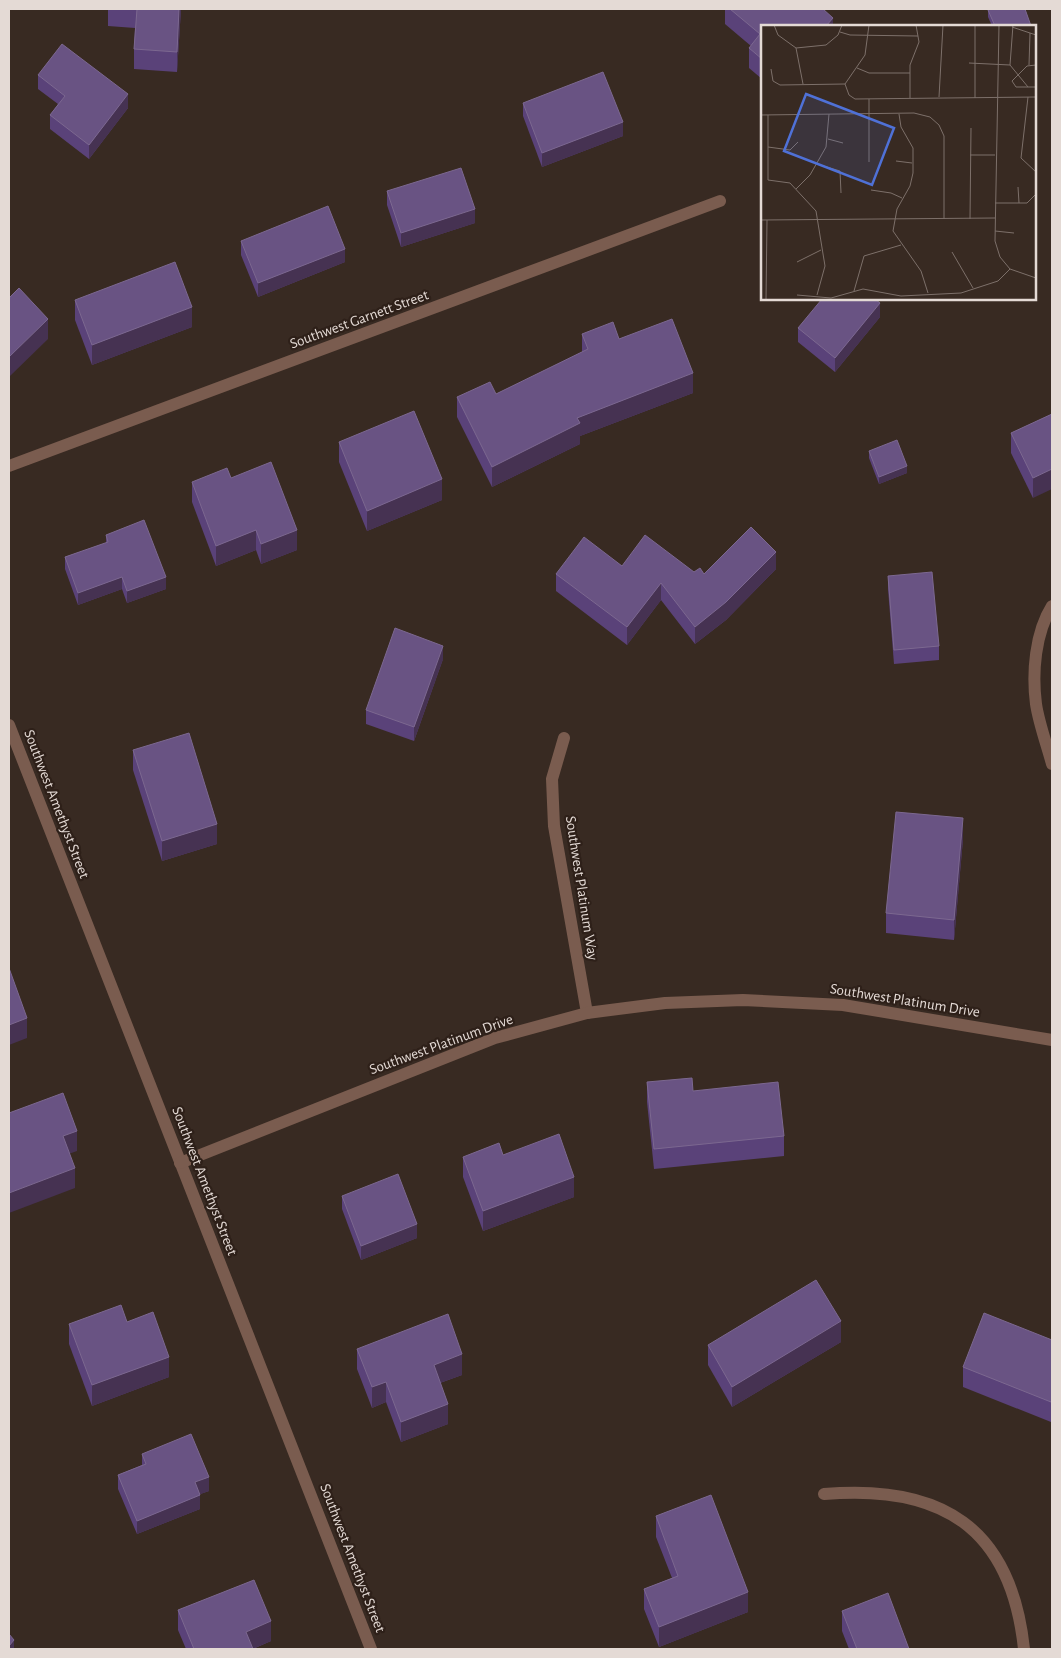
<svg xmlns="http://www.w3.org/2000/svg" width="1061" height="1658" viewBox="0 0 1061 1658" font-family="'Alegreya Sans',sans-serif">
  <style>
    .lines { fill: none; stroke-linecap: round; stroke-linejoin: round }
    .minor { stroke: #7a5c4f; stroke-width: 12 }
    .wall { fill: #5a4279 }
    .shaded-wall { fill: #463252 }
    .building { fill: #695383; stroke: #7c6890 }
    .labels { text-anchor: middle; stroke-width: 4.5; stroke-linejoin: round; paint-order: stroke }
    .street-label { font-size: 15px; fill: #e4dad5; stroke: #2e2019 }
    .inset-road { fill: none; stroke: #7d706a; stroke-width: 1 }
    .view { fill: #4f71d7; fill-opacity: 0.15; stroke: #4f71d7; stroke-width: 2.5 }
    .inset-edge { fill: none; stroke: #e4dad5; stroke-width: 2.5 }
  </style>
  <rect width="100%" height="100%" fill="#382a22"/>
  <g class="lines">
    <!-- minor -->
    <g class="minor">
      <path d="M 9,466 L 720,201"/>
      <path d="M 1052,606 C 1035,633 1032,673 1036,704 C 1039,724 1047,745 1052,764"/>
      <path d="M 9,725 L 371,1649"/>
      <path d="M 564,738 L 552,779 L 554,826 L 587,1013"/>
      <path d="M 180,1163 L 495,1038 L 587,1013 L 665,1003 L 743,1000 L 843,1005 L 1052,1040"/>
      <path d="M 824,1494 C 941,1484 1011,1527 1024,1649"/>
    </g>
  </g>
  <!-- wall -->
  <g class="wall">
    <path d="M 108,9 L 181,9 L 177,72 L 134,69 L 134,49 L 135,28 L 108,26 Z"/>
    <path d="M 725,9 L 823,9 L 833,26 L 762,26 L 762,79 L 749,68 L 749,48 L 751,46 L 725,24 Z"/>
    <path d="M 988,10 L 1031,26 L 992,26 L 988,17 Z"/>
    <path d="M 38,75 L 128,108 L 89,159 L 50,129 L 50,115 L 58,104 L 38,89 Z"/>
    <path d="M 523,103 L 623,136 L 542,167 L 523,116 Z"/>
    <path d="M 387,191 L 475,223 L 401,247 L 387,205 Z"/>
    <path d="M 241,241 L 345,262 L 258,297 L 241,255 Z"/>
    <path d="M 75,300 L 192,327 L 92,365 L 75,320 Z"/>
    <path d="M 880,317 L 835,372 L 798,342 L 798,328 Z"/>
    <path d="M 582,334 L 619,339 L 693,393 L 580,436 L 580,444 L 492,487 L 457,417 L 457,397 L 496,394 L 582,352 Z"/>
    <path d="M 1052,414 L 1033,498 L 1011,453 L 1011,433 Z"/>
    <path d="M 339,442 L 442,500 L 367,531 L 339,462 Z"/>
    <path d="M 869,451 L 907,473 L 879,484 L 869,458 Z"/>
    <path d="M 231,478 L 297,550 L 261,564 L 256,550 L 216,566 L 192,502 L 192,482 Z"/>
    <path d="M 106,535 L 166,589 L 127,603 L 122,589 L 78,605 L 65,569 L 65,557 L 106,543 Z"/>
    <path d="M 622,566 L 704,574 L 776,569 L 726,620 L 695,644 L 661,600 L 627,645 L 556,591 L 556,574 Z"/>
    <path d="M 888,576 L 939,646 L 939,660 L 894,664 L 888,589 Z"/>
    <path d="M 443,659 L 414,741 L 366,724 L 366,710 Z"/>
    <path d="M 133,750 L 217,844 L 162,861 L 133,770 Z"/>
    <path d="M 963,839 L 954,940 L 886,933 L 886,913 Z"/>
    <path d="M 647,1082 L 693,1091 L 784,1136 L 784,1156 L 654,1169 L 647,1102 Z"/>
    <path d="M 503,1155 L 574,1197 L 483,1231 L 463,1177 L 463,1157 Z"/>
    <path d="M 342,1196 L 417,1238 L 361,1260 L 342,1209 Z"/>
    <path d="M 127,1322 L 169,1377 L 92,1406 L 69,1344 L 69,1324 Z"/>
    <path d="M 1052,1340 L 1051,1422 L 963,1387 L 963,1367 Z"/>
    <path d="M 841,1342 L 732,1407 L 708,1365 L 708,1345 Z"/>
    <path d="M 357,1349 L 462,1375 L 440,1383 L 448,1424 L 401,1442 L 386,1402 L 372,1408 L 357,1369 Z"/>
    <path d="M 142,1454 L 209,1491 L 200,1494 L 200,1509 L 137,1534 L 118,1489 L 118,1475 L 142,1465 Z"/>
    <path d="M 656,1516 L 748,1612 L 659,1647 L 644,1609 L 644,1589 L 672,1578 L 656,1537 Z"/>
    <path d="M 178,1610 L 271,1641 L 253,1649 L 186,1649 L 178,1630 Z"/>
    <path d="M 842,1611 L 909,1649 L 849,1649 L 842,1631 Z"/>
  </g>
  <!-- shaded-wall -->
  <g class="shaded-wall">
    <path d="M 179,9 L 181,9 L 177,72 L 177,52 Z"/>
    <path d="M 833,18 L 833,26 L 826,26 Z"/>
    <path d="M 128,94 L 128,108 L 89,159 L 89,145 Z"/>
    <path d="M 623,122 L 623,136 L 542,167 L 542,153 Z"/>
    <path d="M 475,209 L 475,223 L 401,247 L 401,233 Z"/>
    <path d="M 345,249 L 345,262 L 258,297 L 258,283 Z"/>
    <path d="M 880,303 L 880,317 L 835,372 L 835,358 Z"/>
    <path d="M 192,307 L 192,327 L 92,365 L 92,345 Z"/>
    <path d="M 48,319 L 48,339 L 9,377 L 9,357 Z"/>
    <path d="M 693,373 L 693,393 L 580,436 L 580,444 L 492,487 L 492,467 L 577,418 Z"/>
    <path d="M 907,466 L 907,473 L 879,484 L 879,477 Z"/>
    <path d="M 1052,469 L 1052,489 L 1033,498 L 1033,478 Z"/>
    <path d="M 442,479 L 442,500 L 367,531 L 367,511 Z"/>
    <path d="M 256,530 L 256,550 L 216,566 L 216,546 Z"/>
    <path d="M 297,530 L 297,550 L 261,564 L 261,544 Z"/>
    <path d="M 776,552 L 776,569 L 726,620 L 695,644 L 695,627 Z"/>
    <path d="M 122,577 L 122,589 L 78,605 L 78,593 Z"/>
    <path d="M 166,577 L 166,589 L 127,603 L 127,591 Z"/>
    <path d="M 661,583 L 661,600 L 627,645 L 627,627 Z"/>
    <path d="M 443,646 L 443,659 L 414,741 L 414,727 Z"/>
    <path d="M 963,818 L 963,839 L 954,940 L 954,920 Z"/>
    <path d="M 217,824 L 217,844 L 162,861 L 162,841 Z"/>
    <path d="M 27,1018 L 27,1038 L 9,1045 L 9,1025 Z"/>
    <path d="M 77,1131 L 77,1151 L 63,1156 L 63,1136 Z"/>
    <path d="M 75,1168 L 75,1188 L 9,1213 L 9,1193 Z"/>
    <path d="M 574,1177 L 574,1197 L 483,1231 L 483,1211 Z"/>
    <path d="M 417,1224 L 417,1238 L 361,1260 L 361,1246 Z"/>
    <path d="M 841,1321 L 841,1342 L 732,1407 L 732,1387 Z"/>
    <path d="M 462,1354 L 462,1375 L 434,1385 L 434,1365 Z"/>
    <path d="M 169,1357 L 169,1377 L 92,1406 L 92,1385 Z"/>
    <path d="M 386,1382 L 386,1402 L 372,1408 L 372,1387 Z"/>
    <path d="M 1052,1399 L 1052,1419 L 1051,1422 L 1051,1402 Z"/>
    <path d="M 448,1404 L 448,1424 L 401,1442 L 401,1422 Z"/>
    <path d="M 209,1477 L 209,1491 L 195,1496 L 195,1482 Z"/>
    <path d="M 200,1495 L 200,1509 L 137,1534 L 137,1521 Z"/>
    <path d="M 748,1592 L 748,1612 L 659,1647 L 659,1627 Z"/>
    <path d="M 271,1621 L 271,1641 L 252,1649 L 246,1632 Z"/>
    <path d="M 14,1640 L 14,1649 L 9,1649 L 9,1646 Z"/>
  </g>
  <!-- building -->
  <g class="building">
    <path d="M 137,9 L 179,9 L 177,52 L 134,49 Z"/>
    <path d="M 730,9 L 823,9 L 833,18 L 826,26 L 762,26 L 762,59 L 749,48 L 760,34 Z"/>
    <path d="M 991,9 L 1025,9 L 1031,26 L 995,26 L 988,10 Z"/>
    <path d="M 62,44 L 128,94 L 89,145 L 50,115 L 65,96 L 38,75 Z"/>
    <path d="M 603,72 L 623,122 L 542,153 L 523,103 Z"/>
    <path d="M 461,168 L 475,209 L 401,233 L 387,191 Z"/>
    <path d="M 328,206 L 345,249 L 258,283 L 241,241 Z"/>
    <path d="M 175,262 L 192,307 L 92,345 L 75,300 Z"/>
    <path d="M 19,288 L 48,319 L 9,357 L 9,298 Z"/>
    <path d="M 822,299 L 875,299 L 880,303 L 835,358 L 798,328 Z"/>
    <path d="M 672,319 L 693,373 L 577,418 L 580,423 L 492,467 L 457,397 L 490,382 L 496,394 L 588,349 L 582,334 L 613,322 L 619,339 Z"/>
    <path d="M 414,411 L 442,479 L 367,511 L 339,442 Z"/>
    <path d="M 1052,414 L 1052,469 L 1033,478 L 1011,433 Z"/>
    <path d="M 897,440 L 907,466 L 879,477 L 869,451 Z"/>
    <path d="M 271,462 L 297,530 L 261,544 L 256,530 L 216,546 L 192,482 L 227,468 L 231,478 Z"/>
    <path d="M 144,520 L 166,577 L 127,591 L 122,577 L 78,593 L 65,557 L 108,542 L 106,535 Z"/>
    <path d="M 751,527 L 776,552 L 726,602 L 695,627 L 661,583 L 627,627 L 556,574 L 584,537 L 622,566 L 645,535 L 694,572 L 700,568 L 704,574 Z"/>
    <path d="M 932,572 L 939,646 L 894,650 L 888,576 Z"/>
    <path d="M 395,628 L 443,646 L 414,727 L 366,710 Z"/>
    <path d="M 189,733 L 217,824 L 162,841 L 133,750 Z"/>
    <path d="M 896,812 L 963,818 L 954,920 L 886,913 Z"/>
    <path d="M 9,968 L 27,1018 L 9,1025 Z"/>
    <path d="M 692,1078 L 693,1091 L 778,1082 L 784,1136 L 654,1149 L 647,1082 Z"/>
    <path d="M 63,1093 L 77,1131 L 63,1136 L 75,1168 L 9,1193 L 9,1113 Z"/>
    <path d="M 559,1134 L 574,1177 L 483,1211 L 463,1157 L 499,1143 L 503,1155 Z"/>
    <path d="M 398,1174 L 417,1224 L 361,1246 L 342,1196 Z"/>
    <path d="M 816,1280 L 841,1321 L 732,1387 L 708,1345 Z"/>
    <path d="M 121,1305 L 127,1322 L 153,1312 L 169,1357 L 92,1385 L 69,1324 Z"/>
    <path d="M 984,1313 L 1052,1340 L 1052,1399 L 1051,1402 L 963,1367 Z"/>
    <path d="M 448,1314 L 462,1354 L 434,1365 L 448,1404 L 401,1422 L 386,1382 L 372,1387 L 357,1349 Z"/>
    <path d="M 191,1434 L 209,1477 L 195,1482 L 200,1495 L 137,1521 L 118,1475 L 146,1464 L 142,1454 Z"/>
    <path d="M 711,1495 L 748,1592 L 659,1627 L 644,1589 L 678,1576 L 656,1516 Z"/>
    <path d="M 254,1580 L 271,1621 L 246,1632 L 253,1649 L 194,1649 L 178,1610 Z"/>
    <path d="M 888,1593 L 909,1649 L 857,1649 L 842,1611 Z"/>
    <path d="M 9,1634 L 14,1640 L 9,1646 Z"/>
  </g>
  <g class="labels">
    <!-- street labels -->
    <g class="street-label">
      <text transform="translate(359 319) rotate(-20)" y="5">Southwest Garnett Street</text>
      <text transform="translate(57 804) rotate(69)" y="5">Southwest Amethyst Street</text>
      <text transform="translate(582 888) rotate(81)" y="5">Southwest Platinum Way</text>
      <text transform="translate(905 1000) rotate(9)" y="5">Southwest Platinum Drive</text>
      <text transform="translate(441 1044) rotate(-20)" y="5">Southwest Platinum Drive</text>
      <text transform="translate(205 1181) rotate(69)" y="5">Southwest Amethyst Street</text>
      <text transform="translate(353 1558) rotate(69)" y="5">Southwest Amethyst Street</text>
    </g>
  </g>
  <!-- overview -->
  <g transform="translate(761 25)">
    <rect width="275" height="275" fill="#382a22"/>
    <path class="inset-road" d="M 13,0 L 17,10 L 35,23 L 42,59M 238,0 L 234,216 L 239,232 L 249,244 L 275,253M 252,0 L 249,40 L 267,62M 251,2 L 275,10M 79,7 L 89,10 L 157,11M 35,23 L 65,20 L 77,10 L 81,0M 208,38 L 249,40M 268,40 L 269,8M 275,40 L 266,41 L 251,56 L 255,62 L 275,62M 96,43 L 108,48 L 149,48M 10,44 L 12,56 L 19,60 L 84,59 L 104,30 L 108,0M 84,59 L 88,70 L 94,74 L 275,72M 178,72 L 182,0M 267,72 L 260,133 L 275,147M 149,73 L 149,40 L 158,17 L 155,0M 214,73 L 214,0M 138,89 L 140,102 L 152,123 L 152,148 L 149,161 L 136,184 L 132,206 L 160,246 L 167,268M 0,90 L 153,88 L 169,92 L 178,100 L 183,111 L 183,194M 7,90 L 7,155 L 29,158 L 55,186 L 64,241 L 56,270M 67,114 L 82,118M 7,122 L 29,125 L 37,117M 209,130 L 234,130M 135,136 L 151,138M 108,137 L 108,74M 56,139 L 79,146 L 80,168M 257,162 L 258,178M 35,164 L 49,150 L 65,122 L 68,89M 110,165 L 130,168 L 141,173M 234,178 L 266,178 L 275,169M 209,194 L 210,103M 0,195 L 234,193M 234,206 L 253,208M 191,227 L 212,263M 36,237 L 60,225M 93,266 L 103,231 L 140,220M 36,270 L 70,273 L 102,264 L 140,271 L 200,268 L 237,256 L 249,244M 5,275 L 6,195"/>
    <path class="view" d="M 45,69 L 133,103 L 111,160 L 23,126 Z"/>
    <rect width="275" height="275" class="inset-edge"/>
  </g>
  <!-- border -->
  <rect width="1061" height="1658" fill="none" stroke="#e4dad5" stroke-width="20"/>
</svg>
